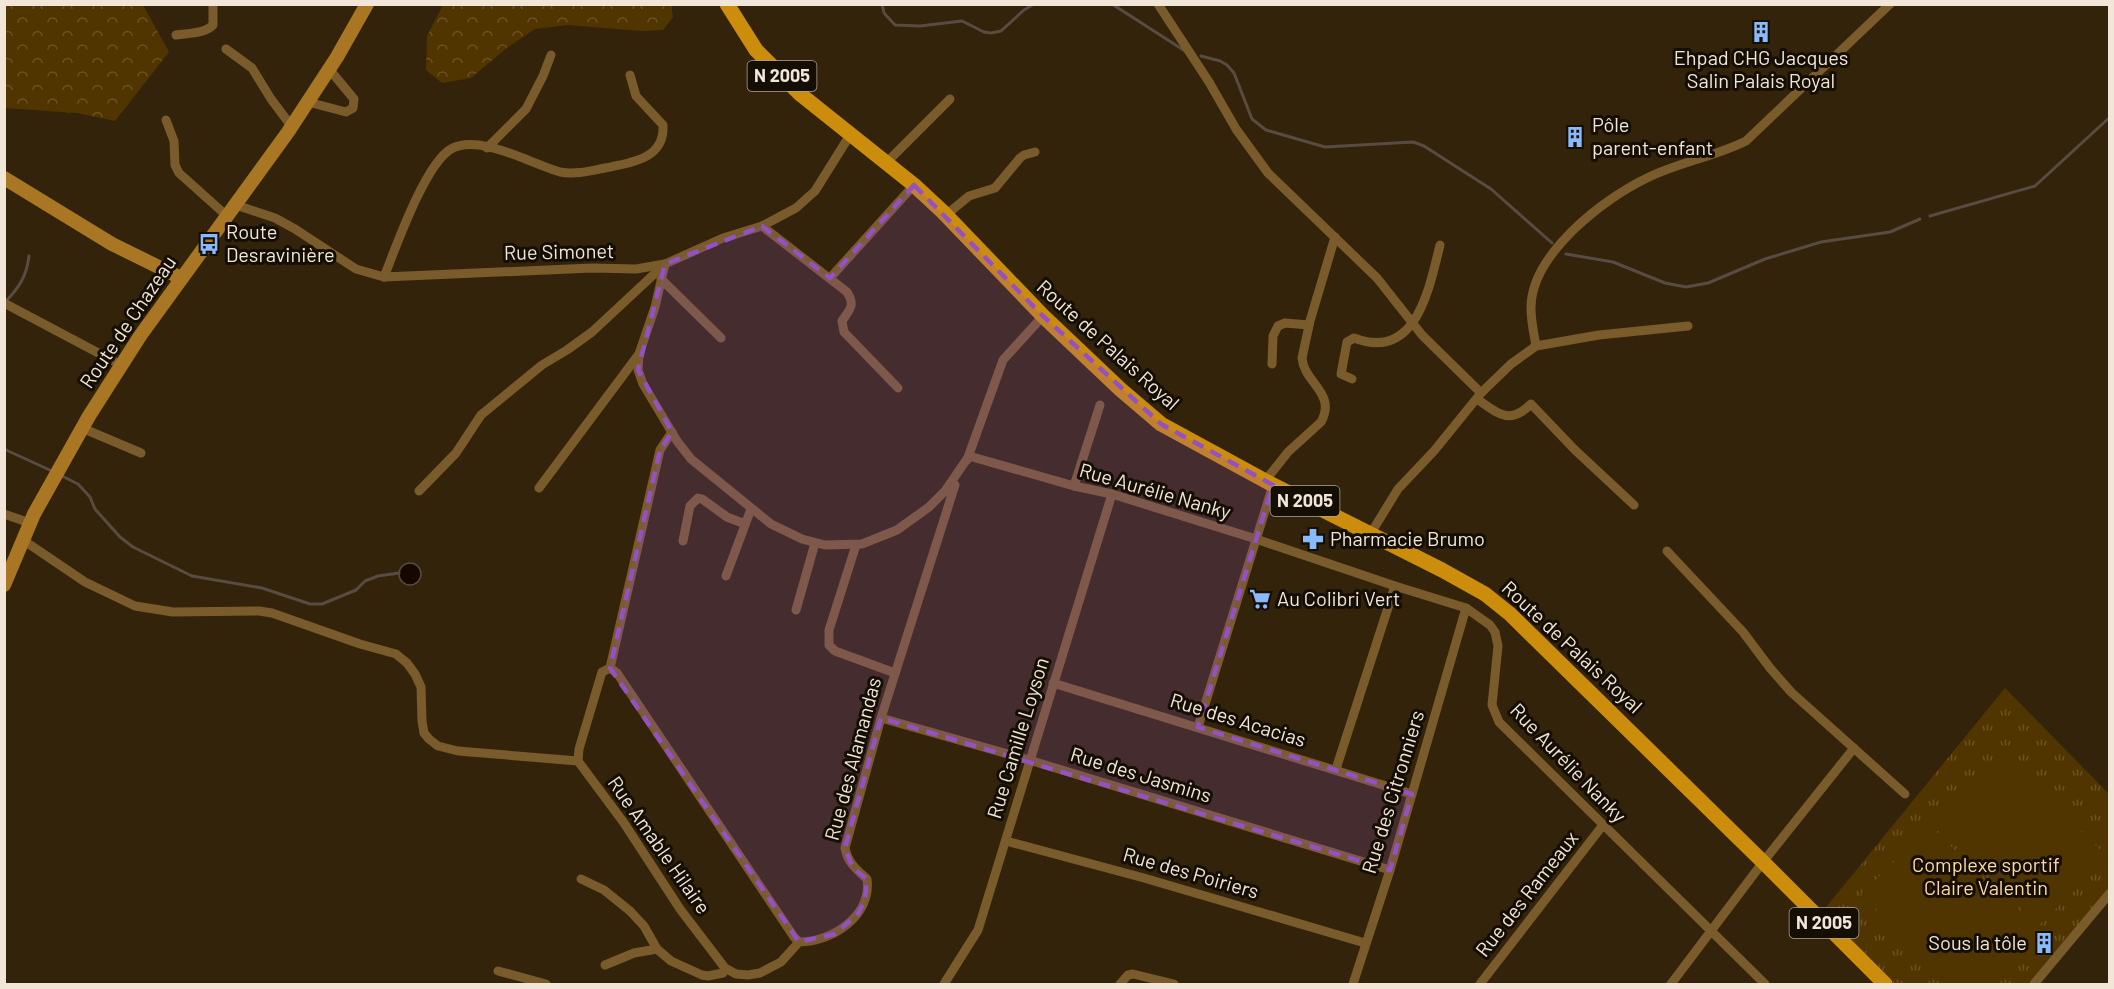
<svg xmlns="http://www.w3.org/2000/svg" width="2114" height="989" viewBox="0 0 2114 989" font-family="Barlow,sans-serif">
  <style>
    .forest { fill: url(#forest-crowns) }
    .park { fill: url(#park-tufts) }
    .pitch { fill: #513500 }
    .water { fill: #160800; stroke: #584b41; stroke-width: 1.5 }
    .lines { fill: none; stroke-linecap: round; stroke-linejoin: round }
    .stream { stroke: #584b41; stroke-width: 3 }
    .street { stroke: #7a5b2c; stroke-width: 9 }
    .secondary { stroke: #a97723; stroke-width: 14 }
    .primary { stroke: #cd8d0c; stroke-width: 15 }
    .marked { fill: #9351c4; fill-opacity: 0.2; stroke: #9351c4; stroke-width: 4.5; stroke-dasharray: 12 8; stroke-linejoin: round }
    .labels { text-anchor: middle; stroke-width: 6; stroke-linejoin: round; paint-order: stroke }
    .shield { fill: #150e05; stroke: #afa599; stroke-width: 1.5 }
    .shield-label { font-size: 18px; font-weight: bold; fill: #f1e6d8 }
    .poi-label { font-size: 20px; fill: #f1e6d8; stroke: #150e05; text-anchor: start }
    .street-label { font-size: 20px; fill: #f1e6d8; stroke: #150e05 }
    .park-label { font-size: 20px; fill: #ffd8a1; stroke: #150e05 }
  </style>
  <defs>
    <pattern id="forest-crowns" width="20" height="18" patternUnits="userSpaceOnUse" patternTransform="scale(1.5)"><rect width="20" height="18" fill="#513500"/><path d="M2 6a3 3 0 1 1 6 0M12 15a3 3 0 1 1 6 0" fill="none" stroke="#6a5224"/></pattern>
    <pattern id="park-tufts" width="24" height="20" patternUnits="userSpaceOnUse" patternTransform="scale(1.5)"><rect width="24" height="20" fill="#513500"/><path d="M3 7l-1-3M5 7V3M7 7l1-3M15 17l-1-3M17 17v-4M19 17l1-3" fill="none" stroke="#6a5224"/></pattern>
  </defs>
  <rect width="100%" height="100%" fill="#33230a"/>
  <!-- forest -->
  <g class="forest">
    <path d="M 4,5 L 143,5 L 169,52 L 115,121 L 77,113 L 5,108 Z"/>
    <path d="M 671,5 L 673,17 L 663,30 L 642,31 L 568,25 L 535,29 L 508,47 L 471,78 L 442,83 L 426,70 L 427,36 L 443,5 Z"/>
  </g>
  <!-- park -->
  <path class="park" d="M 2005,688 L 2109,794 L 2109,893 L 2034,984 L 1885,984 L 1818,917 Z"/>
  <!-- pitch -->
  <g class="pitch">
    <path d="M 2002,751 L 2108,858 L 2038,926 L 1933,819 Z"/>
    <path d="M 1931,826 L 2036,933 L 1984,984 L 1950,984 L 1861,894 Z"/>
  </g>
  <!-- water -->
  <circle class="water" cx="410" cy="574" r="11"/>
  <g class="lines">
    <!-- stream -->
    <g class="stream">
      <path d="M 882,4 L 884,13 L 895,25 L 920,26 L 962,21 L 984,32 L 991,33 L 1001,31 L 1024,10 L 1034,4"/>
      <path d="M 1112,4 L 1185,51"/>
      <path d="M 1201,56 L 1220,61 L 1227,65 L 1234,73 L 1252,119 L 1266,130 L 1325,147 L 1413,142 L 1424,146 L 1491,189 L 1552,243"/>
      <path d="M 1930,216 L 2035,186 L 2110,117"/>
      <path d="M 1566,254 L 1613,262 L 1665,283 L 1686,287 L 1708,283 L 1765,259 L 1821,242 L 1890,232 L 1920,219"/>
      <path d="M 6,301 C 19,288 27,275 29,256"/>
      <path d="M 4,449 L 54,472"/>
      <path d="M 60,475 L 78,484 L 90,497 L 95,509 L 120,537 L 133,547 L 192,576 L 262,588 L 310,604 L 322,604 L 356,590 L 365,581 L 378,576 L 399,573"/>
    </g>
    <!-- street -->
    <g class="street">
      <path d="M 1158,4 L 1209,82 L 1236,129 L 1268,173 L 1377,278 L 1422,335 L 1481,393"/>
      <path d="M 176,35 C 189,33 204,34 213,25 L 213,4"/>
      <path d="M 226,49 L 252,68 L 271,99 L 292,127"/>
      <path d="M 308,102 L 346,112 L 353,108 L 354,99 L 329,69"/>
      <path d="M 166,120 L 174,141 L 175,165 L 179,173 L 227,216"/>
      <path d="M 487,148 L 526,109 L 543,76 L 551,55"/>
      <path d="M 886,163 L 950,99"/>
      <path d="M 236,205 L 275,218 L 295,229 L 356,269 L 384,277 L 592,268 L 636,269 L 665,264 L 723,238 L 762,226 L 796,208 L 815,191 L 850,135"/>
      <path d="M 946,215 L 969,196 L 995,188 L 1020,158 L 1024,155 L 1035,152"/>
      <path d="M 762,226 L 847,292 C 856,306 849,310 842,321 L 844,332 L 898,388"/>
      <path d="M 665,264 L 655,307 L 639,354 L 638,370 L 643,384 L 677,441 L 691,459 L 771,524 L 802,539 L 825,545 L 862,544 L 897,530 L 929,507 L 945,491 L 969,456 L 1074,486 L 1112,494 L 1256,539 L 1395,586 L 1466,608 L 1490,625 L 1495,632 L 1498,646 L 1492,705 L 1499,722 L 1765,984"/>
      <path d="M 384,277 C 396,247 425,164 451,149 C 479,133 531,164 560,172 C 575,175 590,171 605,168 C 631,163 665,159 663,125 L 636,96 L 630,75"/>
      <path d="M 830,278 L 914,185"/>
      <path d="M 661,279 L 721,338"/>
      <path d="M 4,303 L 121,365"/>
      <path d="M 1536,346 C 1534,334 1531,321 1531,309 C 1530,255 1603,199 1647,178 C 1679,162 1714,157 1746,141 L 1890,4"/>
      <path d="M 1272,364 L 1273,336 L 1278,326 L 1285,323 L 1309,325"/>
      <path d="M 1352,379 L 1341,374 L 1347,342 L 1354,338 C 1416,362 1429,289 1440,245"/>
      <path d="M 1477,399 C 1497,413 1509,426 1531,404 L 1575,450 L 1634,505"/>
      <path d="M 82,428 L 141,453"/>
      <path d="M 967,460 L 1003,360 L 1043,316"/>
      <path d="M 1265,481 L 1288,452 L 1321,422 C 1337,393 1304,383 1302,358 L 1310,321 L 1335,237"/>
      <path d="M 1074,486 L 1100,405"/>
      <path d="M 539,488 L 639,354"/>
      <path d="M 419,491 L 456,453 L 481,415 L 542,365 L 567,350 L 592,332 L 665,264"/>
      <path d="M 4,514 L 30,523"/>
      <path d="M 1371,533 L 1398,489 L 1434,451 L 1481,393 L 1511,364 L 1536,346 L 1599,335 L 1688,326"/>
      <path d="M 23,540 L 85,582 L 135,606 L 173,612 L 259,611 L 272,613 L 360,644 L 396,654 L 407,663 L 415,674 L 421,687 L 422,721 L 424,733 L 429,739 L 438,746 L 458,751 L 578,761"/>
      <path d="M 683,541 L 690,506 L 698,498 L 702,499 L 727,517 L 745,524"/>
      <path d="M 856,545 L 829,630 L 829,645 L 835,651 L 895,673"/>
      <path d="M 1667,551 L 1743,632 L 1770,668 L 1791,692 L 1905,794"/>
      <path d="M 726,576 L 751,509"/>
      <path d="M 796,610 L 815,543"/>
      <path d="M 610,668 L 660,450 L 672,432"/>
      <path d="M 1053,683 L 1412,794"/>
      <path d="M 881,718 L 1029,760 L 1390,870"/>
      <path d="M 1198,727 L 1273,485"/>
      <path d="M 1336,769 L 1395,586"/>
      <path d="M 1006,841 L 1144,878 L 1365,943"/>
      <path d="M 581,879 L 604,890 L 630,911 L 644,926 L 657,949 L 671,961 L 702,975 L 708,976 L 723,973 L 725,968"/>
      <path d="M 799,942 L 781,962 L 760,973 L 748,975 L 736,974 L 725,968 L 680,909 L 624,823 L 578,761 L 579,749 L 602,672 L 610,668 L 617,673 L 794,937 L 799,942 C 832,942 872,916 867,879 C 856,869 848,863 845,848 L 881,718 L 955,485"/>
      <path d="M 605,965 L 634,953 L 657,949"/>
      <path d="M 498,971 L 546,984"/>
      <path d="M 944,984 L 978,930 L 1112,494"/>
      <path d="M 1120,984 L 1128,975 L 1133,974 L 1174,984"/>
      <path d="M 1353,984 L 1390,870 L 1466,608"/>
      <path d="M 1480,984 L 1603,825"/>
      <path d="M 1671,984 L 1763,862 L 1854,748"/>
      <path d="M 2034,984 L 2110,893"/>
    </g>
    <!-- secondary -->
    <g class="secondary">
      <path d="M 4,178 L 112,244 L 181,278"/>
      <path d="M 4,585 L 34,514 L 89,416 L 140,336 L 288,132 L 337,57 L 367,4"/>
    </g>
    <!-- primary -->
    <path class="primary" d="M 727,4 L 756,50 L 800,94 L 914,185 L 943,212 L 1043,316 L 1120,389 L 1161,424 L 1273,485 L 1442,570 L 1485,594 L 1510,614 L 1763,862 L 1885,984"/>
  </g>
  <!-- marked area -->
  <path class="marked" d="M 914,185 L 1043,316 L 1161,424 L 1273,485 L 1198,727 L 1412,794 L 1390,870 L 881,718 L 845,848 L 853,868 L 867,879 L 865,900 L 858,914 L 835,934 L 799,942 L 610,668 L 660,450 L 672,432 L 638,370 L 665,264 L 762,226 L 830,278 Z"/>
  <!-- icons -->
  <defs>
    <symbol id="building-bare" viewBox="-9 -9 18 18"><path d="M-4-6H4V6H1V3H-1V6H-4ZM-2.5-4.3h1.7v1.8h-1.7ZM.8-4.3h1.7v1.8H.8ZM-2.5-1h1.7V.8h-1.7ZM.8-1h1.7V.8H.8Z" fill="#89bafc" stroke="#150e05" stroke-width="2.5" paint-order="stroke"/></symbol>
    <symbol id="bus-bare" viewBox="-9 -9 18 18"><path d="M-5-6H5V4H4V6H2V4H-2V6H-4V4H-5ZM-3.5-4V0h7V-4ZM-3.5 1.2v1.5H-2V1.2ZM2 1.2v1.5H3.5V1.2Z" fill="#89bafc" stroke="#150e05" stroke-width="2.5" paint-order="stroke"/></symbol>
    <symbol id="pharmacy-bare" viewBox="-9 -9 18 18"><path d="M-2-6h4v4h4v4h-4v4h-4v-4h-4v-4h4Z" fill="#89bafc" stroke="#150e05" stroke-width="2.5" paint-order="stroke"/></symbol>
    <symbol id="supermarket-bare" viewBox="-9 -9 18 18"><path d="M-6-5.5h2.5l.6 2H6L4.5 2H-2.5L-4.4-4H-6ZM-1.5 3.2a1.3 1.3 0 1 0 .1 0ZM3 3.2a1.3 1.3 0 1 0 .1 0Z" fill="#89bafc" stroke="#150e05" stroke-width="2.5" paint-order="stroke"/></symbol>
  </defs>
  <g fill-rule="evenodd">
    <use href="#building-bare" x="1746" y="17" width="30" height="30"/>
    <use href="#building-bare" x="1560" y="122" width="30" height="30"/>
    <use href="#bus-bare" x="194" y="229" width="30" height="30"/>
    <use href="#pharmacy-bare" x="1298" y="524" width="30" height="30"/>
    <use href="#supermarket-bare" x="1245" y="584" width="30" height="30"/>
    <use href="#building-bare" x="2029" y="928" width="30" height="30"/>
  </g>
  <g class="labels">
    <!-- shield labels -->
    <g class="shield">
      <rect x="747.5" y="61" width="69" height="30" rx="4.5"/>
      <rect x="1270.5" y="486" width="69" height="30" rx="4.5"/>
      <rect x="1789.5" y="908" width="69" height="30" rx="4.5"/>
    </g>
    <g class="shield-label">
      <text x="782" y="82">N 2005</text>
      <text x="1305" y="507">N 2005</text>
      <text x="1824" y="929">N 2005</text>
    </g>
    <!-- poi labels -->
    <g class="poi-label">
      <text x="1761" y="65" text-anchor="middle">Ehpad CHG Jacques<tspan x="1761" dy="23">Salin Palais Royal</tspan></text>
      <text x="1592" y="132">Pôle<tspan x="1592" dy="23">parent-enfant</tspan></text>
      <text x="226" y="239">Route<tspan x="226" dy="23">Desravinière</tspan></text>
      <text x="1330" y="546">Pharmacie Brumo</text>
      <text x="1277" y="606">Au Colibri Vert</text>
      <text x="2027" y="950" text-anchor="end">Sous la tôle</text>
    </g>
    <!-- street labels -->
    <g class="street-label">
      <text transform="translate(559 252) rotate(-1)" y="7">Rue Simonet</text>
      <text transform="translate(128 322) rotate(-56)" y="7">Route de Chazeau</text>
      <text transform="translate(1108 345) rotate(42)" y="7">Route de Palais Royal</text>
      <text transform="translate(1155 491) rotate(16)" y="7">Rue Aurélie Nanky</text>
      <text transform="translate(1572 647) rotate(43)" y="7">Route de Palais Royal</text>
      <text transform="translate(1238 720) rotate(17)" y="7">Rue des Acacias</text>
      <text transform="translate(1018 738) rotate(-73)" y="7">Rue Camille Loyson</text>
      <text transform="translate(853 759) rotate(-75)" y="7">Rue des Alamandas</text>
      <text transform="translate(1568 763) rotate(46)" y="7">Rue Aurélie Nanky</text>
      <text transform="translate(1141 775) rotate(17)" y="7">Rue des Jasmins</text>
      <text transform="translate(1393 792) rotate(-73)" y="7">Rue des Citronniers</text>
      <text transform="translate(659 845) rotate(55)" y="7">Rue Amable Hilaire</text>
      <text transform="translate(1191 873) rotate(16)" y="7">Rue des Poiriers</text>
      <text transform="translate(1527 894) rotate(-52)" y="7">Rue des Rameaux</text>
    </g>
    <!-- park labels -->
    <g class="park-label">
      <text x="1986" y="872">Complexe sportif<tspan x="1986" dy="23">Claire Valentin</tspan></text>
    </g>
  </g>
  <!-- border -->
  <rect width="2114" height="989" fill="none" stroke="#f1e6d8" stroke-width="12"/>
</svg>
